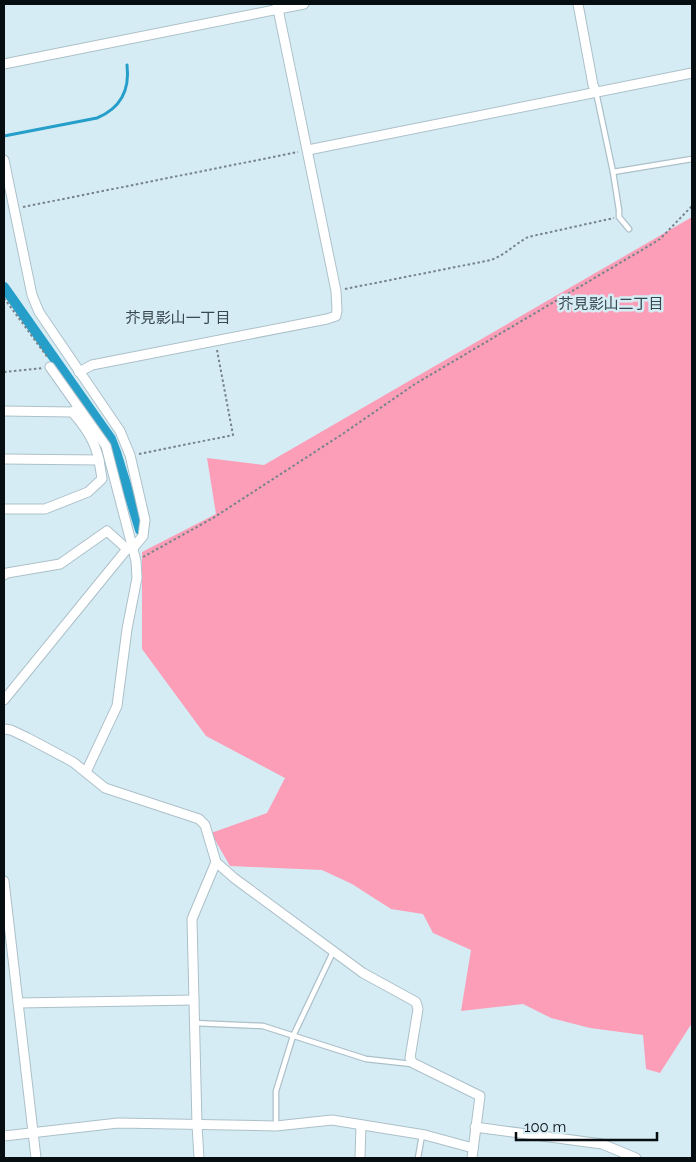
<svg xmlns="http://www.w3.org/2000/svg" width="696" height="1162" viewBox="0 0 696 1162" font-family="Raleway,'Noto Sans JP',sans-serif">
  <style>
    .green { fill: #fc9eb7 }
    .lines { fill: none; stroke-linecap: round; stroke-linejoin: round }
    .stream { stroke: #259fc9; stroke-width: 3 }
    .canal { stroke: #259fc9; stroke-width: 10 }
    .service-casing { stroke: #acc0c9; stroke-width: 7 }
    .minor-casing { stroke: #acc0c9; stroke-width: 11 }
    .path { stroke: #75848a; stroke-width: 2; stroke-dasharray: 2.5 2.5; stroke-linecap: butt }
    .service { stroke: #fff; stroke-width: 4.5 }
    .minor { stroke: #fff; stroke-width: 9 }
    .labels { text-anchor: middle; stroke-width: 5; stroke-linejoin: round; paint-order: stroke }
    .neighbourhood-label { font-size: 15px; fill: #36474f; stroke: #d6ecf5 }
  </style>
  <rect width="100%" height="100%" fill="#d6ecf5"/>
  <!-- green -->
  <path class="green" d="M 692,217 L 692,1023 L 660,1073 L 646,1069 L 643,1035 L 590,1028 L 551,1018 L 523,1004 L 461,1011 L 471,950 L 433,933 L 423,914 L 391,909 L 352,884 L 322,870 L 230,866 L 211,833 L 267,813 L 285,778 L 206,736 L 142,649 L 142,552 L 216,514 L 207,458 L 264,465 Z"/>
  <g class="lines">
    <!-- stream -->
    <path class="stream" d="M 4,136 L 97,118 C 121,108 130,90 127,65"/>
    <!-- canal -->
    <path class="canal" d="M 4,287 L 111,439 L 116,452 L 140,530"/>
    <defs>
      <g id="service">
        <path d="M 596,92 L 613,172 L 619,210 L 619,217 L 629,229"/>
        <path d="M 613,172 L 692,159"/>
        <path d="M 194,1023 L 263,1026 L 366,1059 L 412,1064"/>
        <path d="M 276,1126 L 276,1091 L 293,1036 L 333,952"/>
        <path d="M 418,1158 L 422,1135"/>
      </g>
      <g id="minor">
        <path d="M 578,4 L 593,85 L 596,92"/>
        <path d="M 4,64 L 304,4"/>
        <path d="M 308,150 L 692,73"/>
        <path d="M 4,160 L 32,295 L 39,312 L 120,431 L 130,455 L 145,520 L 143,536 L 133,548 L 127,549 L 4,700"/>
        <path d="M 50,367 L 106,446 L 136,561 L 137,578 L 127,629 L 117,706 L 86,772"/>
        <path d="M 79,372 L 92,365 L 327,319 L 336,316 L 337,310 L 336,291 L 277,4"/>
        <path d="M 4,411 L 72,412 L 77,409"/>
        <path d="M 4,459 L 99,460 C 95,441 85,426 72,412"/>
        <path d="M 4,509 L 45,509 L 88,492 L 102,479 L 99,460"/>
        <path d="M 4,575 L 7,573 L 60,564 L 107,531 L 127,549"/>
        <path d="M 4,729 L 11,730 L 28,738 L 73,762 L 105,788 L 199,819 L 205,825 L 216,862 L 234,878 L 363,973 L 416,1002 L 418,1009 L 410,1058 L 413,1063 L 480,1096 L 472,1158"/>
        <path d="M 4,881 L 36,1158"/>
        <path d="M 18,1003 L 194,1000"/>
        <path d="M 475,1127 L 602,1144 L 636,1158"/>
        <path d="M 4,1136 L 118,1123 L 276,1126 L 332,1120 L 425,1135 L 473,1148"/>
        <path d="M 199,1158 L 197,1125 L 192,919 L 216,862"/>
        <path d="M 360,1158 L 361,1125"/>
      </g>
    </defs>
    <!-- service casing -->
    <use href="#service" class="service-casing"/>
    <!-- minor casing -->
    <use href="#minor" class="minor-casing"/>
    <!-- path -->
    <g class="path">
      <path d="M 23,207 L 298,152"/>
      <path d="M 345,289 L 491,260 C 505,255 515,244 528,237 L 614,218"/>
      <path d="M 4,298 L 48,358"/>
      <path d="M 4,372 L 43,368"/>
      <path d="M 139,454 L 233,435 L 217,350"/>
      <path d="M 143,557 L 213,518 L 344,433 L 415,384 L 652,244 L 660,239 L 692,206"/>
    </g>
    <!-- service -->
    <use href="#service" class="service"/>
    <!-- minor -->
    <use href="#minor" class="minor"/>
  </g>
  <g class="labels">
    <!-- neighbourhood labels -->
    <g class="neighbourhood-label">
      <text x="611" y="309">芥見影山二丁目</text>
      <text x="178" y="323">芥見影山一丁目</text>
    </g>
  </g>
  <!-- border -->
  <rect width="696" height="1162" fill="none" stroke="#070e11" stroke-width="10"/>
  <!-- scale -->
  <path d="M516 1132v8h141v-8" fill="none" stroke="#070e11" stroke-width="2.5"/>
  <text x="524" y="1132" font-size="15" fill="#070e11" stroke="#d6ecf5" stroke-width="4" paint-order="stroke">100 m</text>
</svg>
